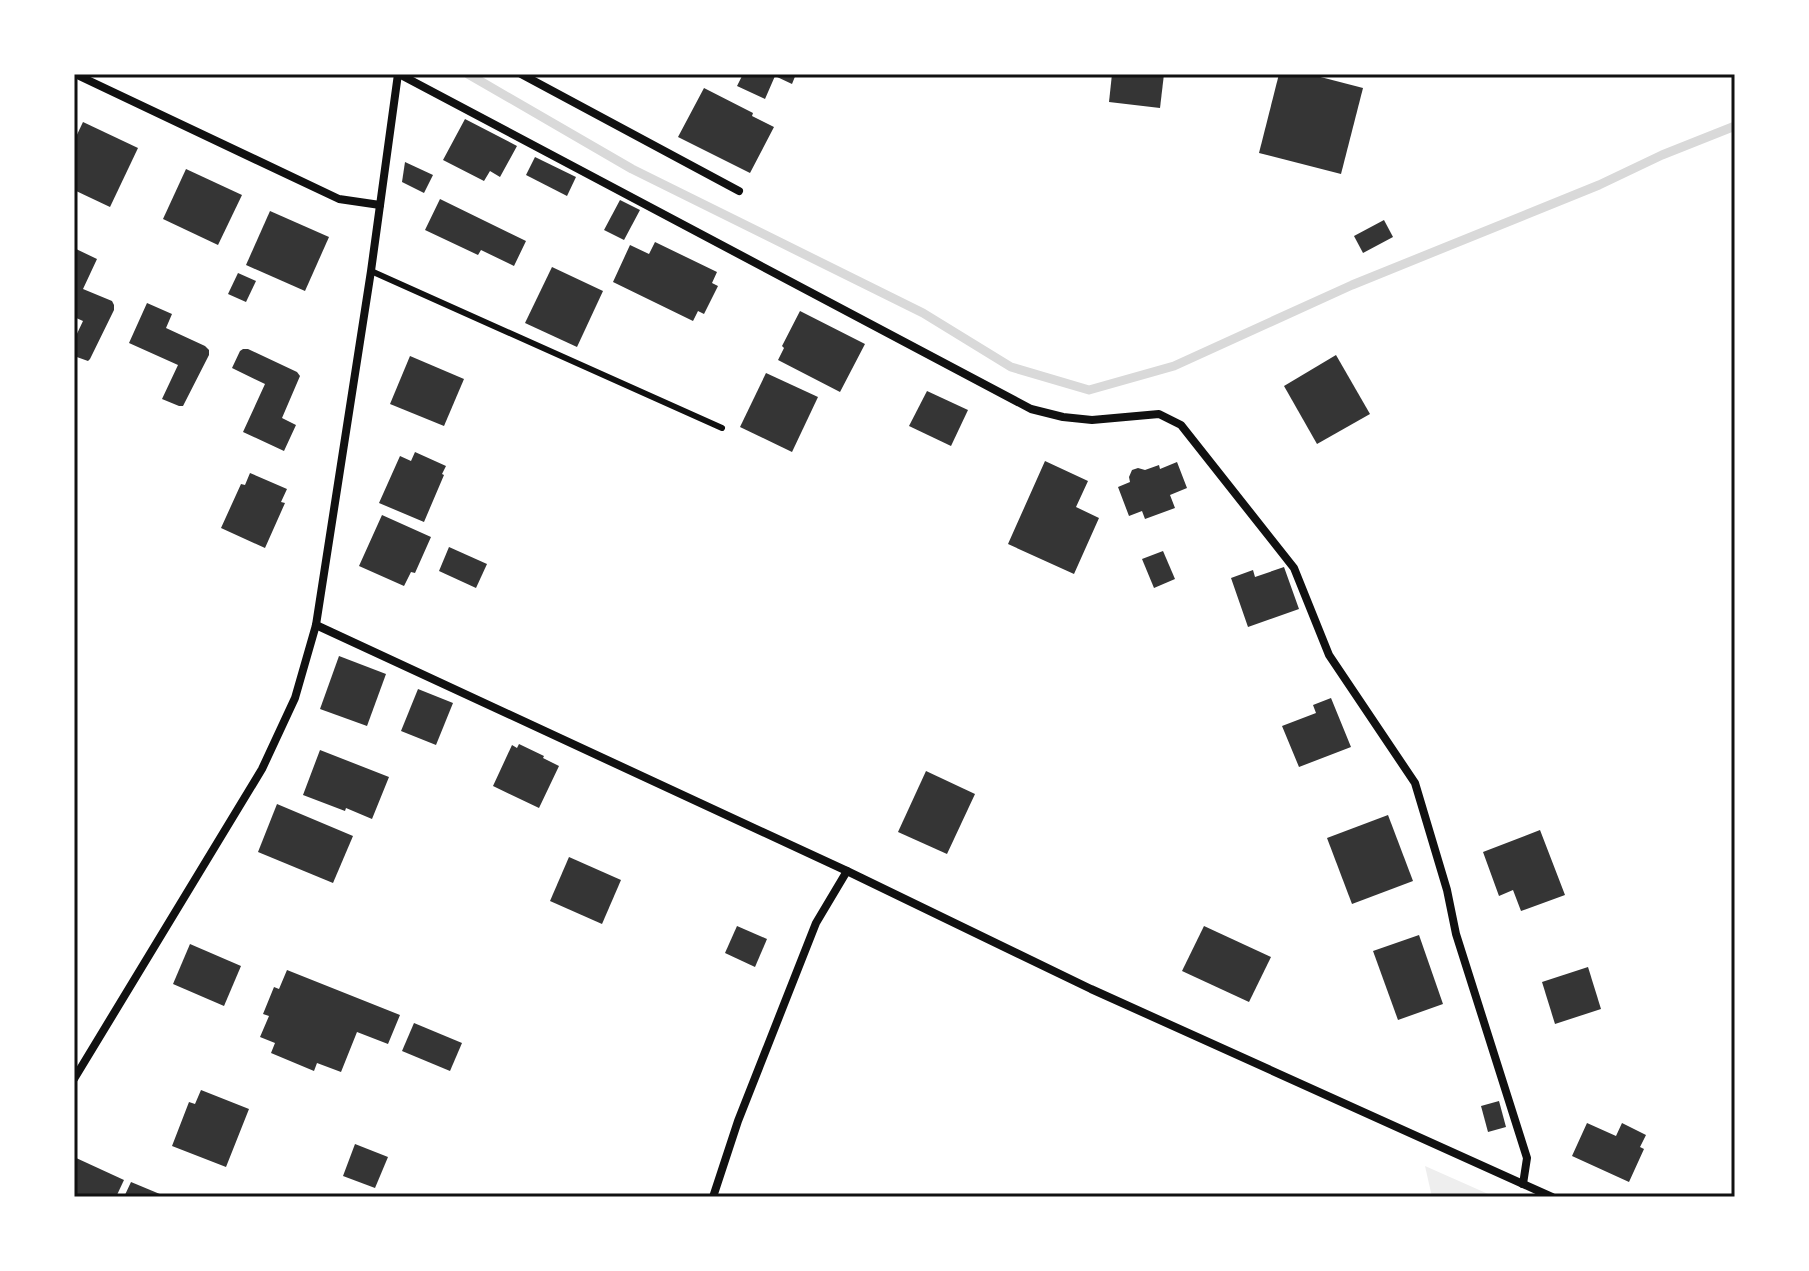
<svg xmlns="http://www.w3.org/2000/svg" width="1809" height="1271" viewBox="0 0 1809 1271" font-family="Helvetica,sans-serif">
  <style>
    .green { fill: #eee }
    .lines { fill: none; stroke-linecap: round; stroke-linejoin: round }
    .stream { stroke: #d9d9d9; stroke-width: 9 }
    .building { fill: #353535 }
    .service { stroke: #111; stroke-width: 6 }
    .minor { stroke: #111; stroke-width: 8 }
    .neatline { fill: none; stroke: #111; stroke-width: 3 }
  </style>
  <rect width="100%" height="100%" fill="#fff"/>
  <!-- green -->
  <path class="green" d="M 1425,1166 L 1495,1197 L 1432,1197 Z"/>
  <g class="lines">
    <!-- stream -->
    <path class="stream" d="M 468,74 L 632,169 L 923,313 L 1011,367 L 1089,390 L 1174,366 L 1352,285 L 1599,185 L 1662,155 L 1735,126"/>
  </g>
  <!-- building -->
  <g class="building">
    <path d="M 743,74 L 796,74 L 792,84 L 775,76 L 765,99 L 737,86 Z"/>
    <path d="M 1112,74 L 1164,74 L 1160,108 L 1109,102 Z"/>
    <path d="M 1279,74 L 1309,74 L 1363,88 L 1341,174 L 1259,153 Z"/>
    <path d="M 704,88 L 753,113 L 752,116 L 774,127 L 750,173 L 678,137 Z"/>
    <path d="M 465,119 L 517,146 L 500,177 L 490,171 L 484,181 L 443,160 Z"/>
    <path d="M 83,122 L 138,148 L 110,207 L 74,190 L 74,141 Z"/>
    <path d="M 535,157 L 576,177 L 567,196 L 526,175 Z"/>
    <path d="M 405,162 L 433,175 L 424,193 L 402,182 Z"/>
    <path d="M 186,169 L 242,195 L 218,245 L 163,219 Z"/>
    <path d="M 440,199 L 526,241 L 514,266 L 481,250 L 478,255 L 425,230 Z"/>
    <path d="M 620,200 L 640,210 L 624,240 L 604,230 Z"/>
    <path d="M 270,211 L 329,237 L 305,291 L 246,265 Z"/>
    <path d="M 1384,220 L 1393,237 L 1363,253 L 1354,236 Z"/>
    <path d="M 655,242 L 717,272 L 712,283 L 718,286 L 704,314 L 698,311 L 693,321 L 613,282 L 630,245 L 649,254 Z"/>
    <path d="M 74,248 L 97,259 L 83,289 L 112,301 L 114,305 L 114,310 L 90,359 L 88,361 L 74,356 L 74,340 L 83,321 L 74,317 Z"/>
    <path d="M 552,267 L 603,291 L 577,347 L 525,323 Z"/>
    <path d="M 238,273 L 256,281 L 246,302 L 228,294 Z"/>
    <path d="M 147,303 L 172,314 L 166,328 L 205,346 L 209,350 L 209,355 L 183,406 L 179,406 L 162,399 L 178,365 L 129,343 Z"/>
    <path d="M 800,311 L 865,344 L 840,392 L 778,360 L 784,348 L 782,346 Z"/>
    <path d="M 243,349 L 248,349 L 297,372 L 300,376 L 282,418 L 296,425 L 284,451 L 243,432 L 265,384 L 232,368 L 240,351 Z"/>
    <path d="M 1336,355 L 1370,414 L 1317,444 L 1284,386 Z"/>
    <path d="M 410,356 L 464,379 L 444,426 L 390,404 Z"/>
    <path d="M 766,373 L 818,397 L 792,452 L 740,427 Z"/>
    <path d="M 927,391 L 968,410 L 951,446 L 909,426 Z"/>
    <path d="M 415,452 L 446,466 L 442,474 L 444,475 L 424,522 L 379,503 L 400,456 L 411,461 Z"/>
    <path d="M 1045,461 L 1088,481 L 1076,507 L 1099,518 L 1074,574 L 1008,544 Z"/>
    <path d="M 1177,462 L 1187,488 L 1170,495 L 1175,508 L 1145,519 L 1142,511 L 1129,516 L 1118,487 L 1130,482 L 1129,477 L 1132,470 L 1138,468 L 1145,470 L 1159,465 L 1160,469 Z"/>
    <path d="M 250,473 L 287,489 L 281,502 L 285,503 L 265,548 L 221,528 L 241,484 L 245,485 Z"/>
    <path d="M 382,515 L 431,537 L 415,573 L 411,572 L 404,586 L 359,566 Z"/>
    <path d="M 449,547 L 487,564 L 476,588 L 439,571 Z"/>
    <path d="M 1163,551 L 1175,579 L 1154,588 L 1142,559 Z"/>
    <path d="M 1284,567 L 1299,609 L 1248,627 L 1231,578 L 1253,570 L 1255,577 Z"/>
    <path d="M 339,656 L 386,674 L 367,726 L 320,709 Z"/>
    <path d="M 418,689 L 453,703 L 436,745 L 401,731 Z"/>
    <path d="M 1331,698 L 1351,747 L 1299,767 L 1282,726 L 1316,713 L 1313,705 Z"/>
    <path d="M 519,744 L 544,756 L 543,758 L 559,766 L 539,808 L 493,786 L 512,745 L 517,748 Z"/>
    <path d="M 320,750 L 389,777 L 372,819 L 346,808 L 345,811 L 303,795 Z"/>
    <path d="M 926,771 L 975,794 L 947,854 L 898,832 Z"/>
    <path d="M 277,804 L 353,836 L 333,883 L 258,852 Z"/>
    <path d="M 1388,815 L 1413,881 L 1352,904 L 1327,838 Z"/>
    <path d="M 1540,830 L 1565,895 L 1521,911 L 1513,890 L 1499,896 L 1483,852 Z"/>
    <path d="M 569,857 L 621,880 L 602,924 L 550,901 Z"/>
    <path d="M 737,926 L 767,939 L 755,967 L 725,953 Z"/>
    <path d="M 1204,926 L 1271,957 L 1249,1002 L 1182,971 Z"/>
    <path d="M 1419,935 L 1443,1004 L 1398,1020 L 1373,951 Z"/>
    <path d="M 190,944 L 241,966 L 224,1006 L 173,984 Z"/>
    <path d="M 1588,967 L 1601,1009 L 1555,1024 L 1542,982 Z"/>
    <path d="M 287,970 L 400,1015 L 388,1044 L 357,1032 L 341,1072 L 317,1063 L 314,1071 L 271,1053 L 275,1043 L 260,1037 L 269,1016 L 263,1014 L 274,987 L 279,989 Z"/>
    <path d="M 414,1023 L 462,1043 L 450,1071 L 402,1051 Z"/>
    <path d="M 201,1090 L 249,1109 L 226,1167 L 172,1146 L 189,1102 L 195,1104 Z"/>
    <path d="M 1499,1101 L 1506,1127 L 1488,1132 L 1481,1106 Z"/>
    <path d="M 1587,1123 L 1616,1136 L 1622,1123 L 1646,1135 L 1640,1147 L 1644,1149 L 1629,1182 L 1572,1156 Z"/>
    <path d="M 355,1144 L 388,1157 L 375,1188 L 343,1176 Z"/>
    <path d="M 74,1157 L 124,1180 L 116,1197 L 74,1197 Z"/>
    <path d="M 131,1182 L 167,1197 L 124,1197 Z"/>
  </g>
  <g class="lines">
    <!-- service -->
    <path class="service" d="M 371,271 L 722,428"/>
    <!-- minor -->
    <g class="minor">
      <path d="M 75,74 L 339,199 L 380,205"/>
      <path d="M 399,74 L 1031,409 L 1063,417 L 1092,420 L 1159,414 L 1181,425 L 1294,568 L 1329,655 L 1415,783 L 1447,890 L 1456,934 L 1527,1158 L 1523,1184"/>
      <path d="M 521,74 L 739,191"/>
      <path d="M 316,625 L 847,871 L 1091,989 L 1552,1197"/>
      <path d="M 74,1079 L 262,769 L 295,698 L 316,625 L 371,271 L 398,74"/>
      <path d="M 713,1197 L 738,1121 L 816,923 L 847,871"/>
    </g>
  </g>
  <!-- border -->
  <rect width="1809" height="1271" fill="none" stroke="#ffffff" stroke-width="152"/>
  <rect x="76" y="76" width="1657" height="1119" class="neatline"/>
</svg>
